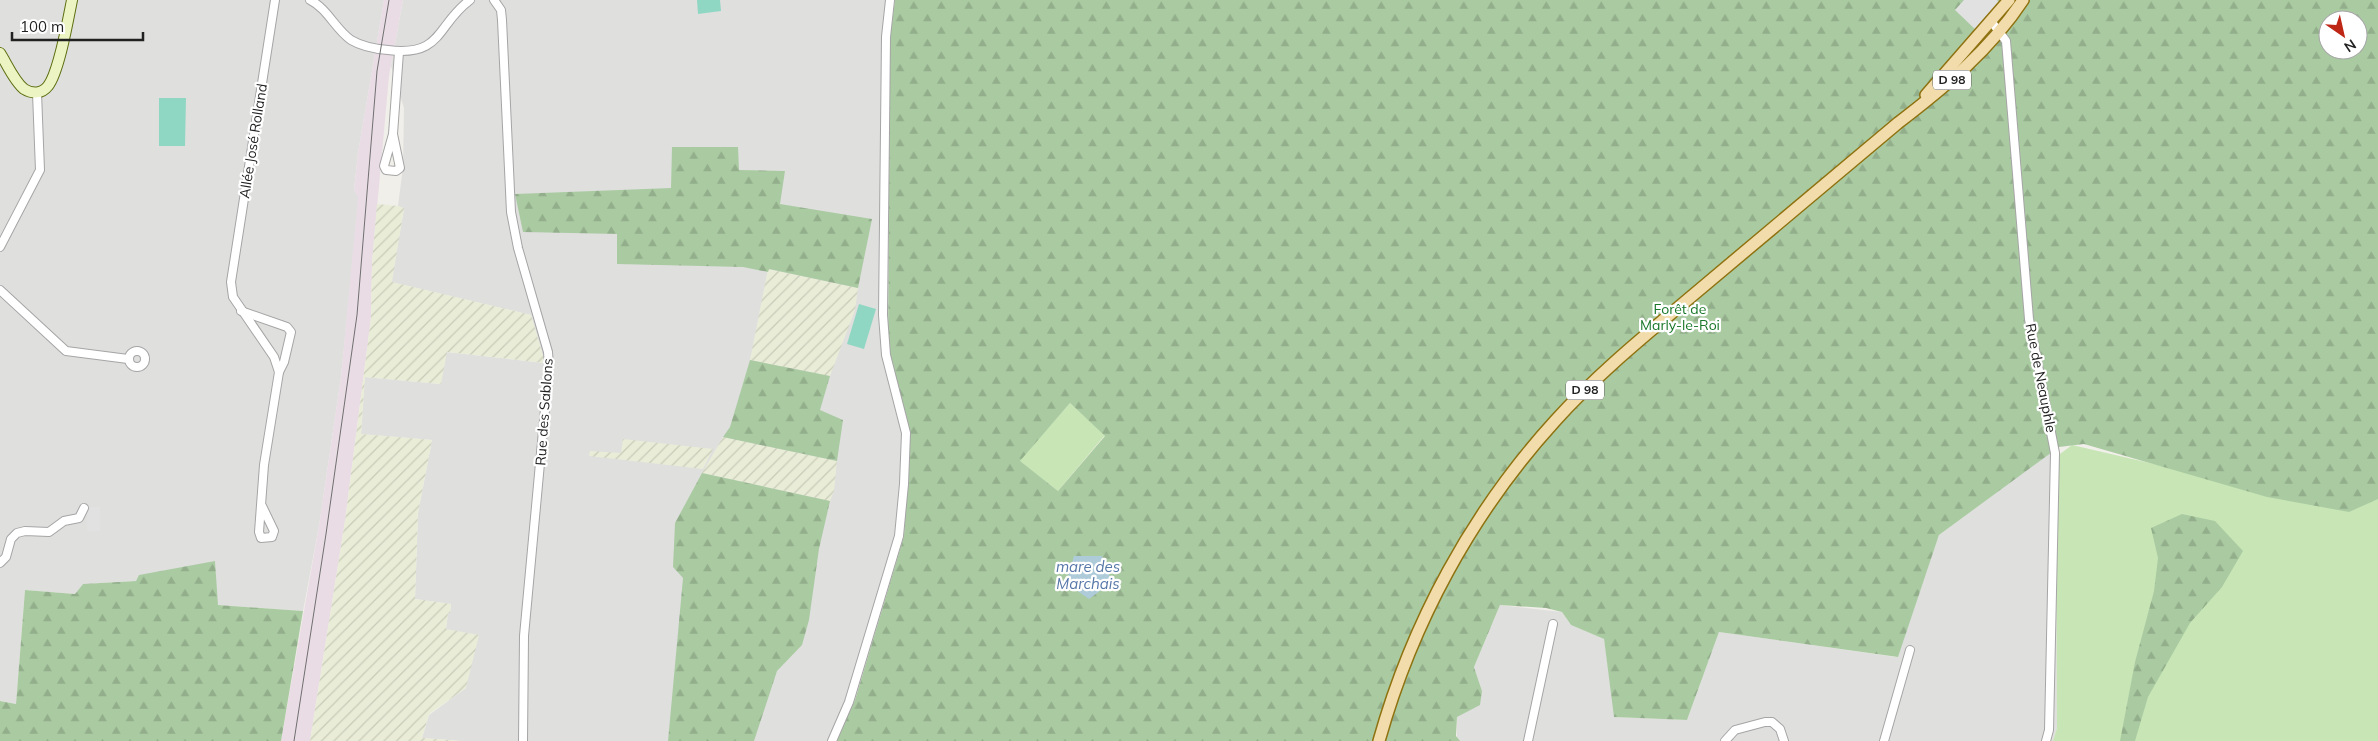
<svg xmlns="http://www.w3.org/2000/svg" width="2378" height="741" viewBox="0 0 2378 741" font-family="Mulish,sans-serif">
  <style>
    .residential { fill: #dfdfde }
    .industrial { fill: #e9dce5 }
    .farmland { fill: url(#farmland-furrows) }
    .grass { fill: #c8e5b5 }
    .forest { fill: url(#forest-firs); fill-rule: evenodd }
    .pitch { fill: #90d7c3 }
    .parking { fill: #e1e1e1 }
    .water { fill: #aecbd9 }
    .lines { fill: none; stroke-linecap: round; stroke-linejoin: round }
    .street-casing { stroke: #a5a5a5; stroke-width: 10 }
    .secondary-casing { stroke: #5c7011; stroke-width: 12 }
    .primary-casing { stroke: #8f7210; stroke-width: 14 }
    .street { stroke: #fff; stroke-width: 8 }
    .secondary { stroke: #edf4c4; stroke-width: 10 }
    .primary { stroke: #f3dcac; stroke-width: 11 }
    .tram { stroke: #6f6f6f; stroke-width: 1 }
    .labels { text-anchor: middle; stroke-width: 4.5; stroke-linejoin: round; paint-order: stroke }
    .shield { fill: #fff; stroke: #646464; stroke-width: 1 }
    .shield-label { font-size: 12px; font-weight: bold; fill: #212121 }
    .street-label { font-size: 14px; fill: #212121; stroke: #fff }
    .park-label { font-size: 14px; fill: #187729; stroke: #fff }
    .water-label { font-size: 15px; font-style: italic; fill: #5677a8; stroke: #fff }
  </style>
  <defs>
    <pattern id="farmland-furrows" width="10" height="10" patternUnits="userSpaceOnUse" patternTransform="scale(1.25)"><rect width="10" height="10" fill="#e9edd7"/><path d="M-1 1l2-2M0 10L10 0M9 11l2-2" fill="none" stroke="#c8cbb8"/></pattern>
    <pattern id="forest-firs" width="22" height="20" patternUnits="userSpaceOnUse" patternTransform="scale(1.25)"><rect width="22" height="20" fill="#aacba2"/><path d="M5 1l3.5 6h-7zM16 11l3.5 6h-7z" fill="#92ae8b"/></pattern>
  </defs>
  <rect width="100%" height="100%" fill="#f1efe9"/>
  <!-- residential -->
  <g class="residential">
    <path d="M 0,0 L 384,0 L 358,153 L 354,190 L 359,197 L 341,377 L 319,526 L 303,611 L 217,605 L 215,561 L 136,581 L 83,584 L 75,594 L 25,590 L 16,704 L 0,701 Z"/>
    <path d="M 403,0 L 895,0 L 890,37 L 909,440 L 904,536 L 855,700 L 836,741 L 462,741 L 422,738 L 429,715 L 466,688 L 446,629 L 448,613 L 450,613 L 451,604 L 415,599 L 418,513 L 432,440 L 361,434 L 365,377 L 440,384 L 446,352 L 545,363 L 531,315 L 391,282 L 404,209 L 398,206 L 403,167 L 404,108 L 391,66 Z"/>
    <path d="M 2052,436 L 2056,457 L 2057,728 L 2053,741 L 1457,741 L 1457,717 L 1482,691 L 1474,667 L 1500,605 L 1562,612 L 1571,625 L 1604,639 L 1615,717 L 1687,720 L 1719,632 L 1896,657 L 1939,535 L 2003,488 Z"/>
  </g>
  <!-- industrial -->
  <path class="industrial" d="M 384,0 L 403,0 L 389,76 L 372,263 L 371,318 L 345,521 L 310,741 L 281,741 L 319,526 L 341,377 L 358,197 L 354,190 L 358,153 Z"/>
  <!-- farmland -->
  <g class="farmland">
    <path d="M 377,204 L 398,206 L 404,208 L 392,282 L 531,315 L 545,363 L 447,352 L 441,384 L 365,377 L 361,434 L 432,440 L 418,513 L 415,599 L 451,604 L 450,613 L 448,613 L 446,629 L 479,635 L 466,688 L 429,714 L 422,738 L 462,741 L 310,741 L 345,521 L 371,318 L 372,263 Z"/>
    <path d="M 768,269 L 858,288 L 855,310 L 830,376 L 750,360 Z"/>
    <path d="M 723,437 L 837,461 L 834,491 L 830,501 L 702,473 Z"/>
    <path d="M 623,439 L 713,449 L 703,469 L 589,456 L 590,451 L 621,453 Z"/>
  </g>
  <!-- grass -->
  <g class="grass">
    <path d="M 1070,403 L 1105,435 L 1058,491 L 1019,461 Z"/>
    <path d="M 2378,434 L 2378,741 L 2053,741 L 2057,728 L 2056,457 L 2072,445 L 2340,507 Z"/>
  </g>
  <!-- forest -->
  <g class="forest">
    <path d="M 895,0 L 2378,0 L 2378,499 L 2349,512 L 2267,497 L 2084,444 L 2059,447 L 1939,535 L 1898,657 L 1719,632 L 1687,720 L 1614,717 L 1604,639 L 1571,625 L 1562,612 L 1546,608 L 1500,605 L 1474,667 L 1482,691 L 1480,705 L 1457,717 L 1456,736 L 1460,741 L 836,741 L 855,700 L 904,536 L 909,440 L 888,355 L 890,37 ZM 2328,20 L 2358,20 L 2358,50 L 2328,50 ZM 1070,403 L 1105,436 L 1058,491 L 1020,461 Z"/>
    <path d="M 672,147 L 738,147 L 739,170 L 785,171 L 780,204 L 872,219 L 858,288 L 769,269 L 768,272 L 743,267 L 617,264 L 617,234 L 523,232 L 515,194 L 671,188 Z"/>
    <path d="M 750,360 L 830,376 L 820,410 L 843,420 L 837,461 L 723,437 L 730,427 Z"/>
    <path d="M 702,473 L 830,501 L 819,549 L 809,620 L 802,645 L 777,671 L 754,741 L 668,741 L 683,578 L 673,567 L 675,523 Z"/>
    <path d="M 2182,514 L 2215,521 L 2243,551 L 2222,587 L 2190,623 L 2148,697 L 2135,741 L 2120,741 L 2135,662 L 2154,591 L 2158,558 L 2151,528 Z"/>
    <path d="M 215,561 L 218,605 L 303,611 L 281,741 L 0,741 L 0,701 L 16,704 L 25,590 L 75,594 L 83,584 L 136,581 L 139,575 Z"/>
  </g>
  <!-- pitch -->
  <g class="pitch">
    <path d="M 697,0 L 720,0 L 721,11 L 698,14 Z"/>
    <path d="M 159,98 L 186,98 L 185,146 L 159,146 Z"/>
    <path d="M 859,304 L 876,309 L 864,349 L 847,344 Z"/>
  </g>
  <!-- parking -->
  <g class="parking">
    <path d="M 1964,0 L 1997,0 L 2000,3 L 1977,31 L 1955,10 Z"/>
    <rect x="87" y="507" width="13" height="24"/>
  </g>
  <!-- water -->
  <path class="water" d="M 1074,556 L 1102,556 L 1112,582 L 1089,599 L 1066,583 Z"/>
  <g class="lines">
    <defs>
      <g id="street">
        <path d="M 310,0 C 328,9 335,29 351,40 C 361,46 376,49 388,50 C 443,57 436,25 470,0"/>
        <path d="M 494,0 L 501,10 L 502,20 L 511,212 L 518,248 L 548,352 L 549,366 L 524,636 L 523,741"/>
        <path d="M 1991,21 L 2006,41 L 2029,319 L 2055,453 L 2049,730 L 2046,741"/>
        <path d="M 393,134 L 400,168 L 396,171 L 386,170 L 384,166 L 393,134 L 399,52"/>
        <path d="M 0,247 L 40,170 L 37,93"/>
        <path d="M 0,290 L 66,351 L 128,359"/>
        <path d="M 241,311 L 287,327 L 291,332 L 284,362 L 279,372"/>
        <circle cx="137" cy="359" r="8"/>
        <path d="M 262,506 L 274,531 L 272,537 L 261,538 L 259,532 L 264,465 L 279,372 L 274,357 L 233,297 L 231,282 L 275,0"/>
        <path d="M 0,563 L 6,557 L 11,539 L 17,533 L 25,531 L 49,532 L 64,521 L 79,518 L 84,508"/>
        <path d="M 832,741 L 849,702 L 899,536 L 904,484 L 906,433 L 886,355 L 883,315 L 886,37 L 890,0"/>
        <path d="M 1528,741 L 1553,624"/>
        <path d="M 1725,741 L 1735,730 L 1765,722 L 1772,722 L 1780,729 L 1784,741"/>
        <path d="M 1884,741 L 1910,650"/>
      </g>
      <path id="secondary" d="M 0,53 C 7,64 14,81 24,89 C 32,94 42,94 48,86 C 59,72 68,20 72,0"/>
      <g id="primary">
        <path d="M 1926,95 L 2009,0"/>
        <path d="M 1379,741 C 1412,623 1472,512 1555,421 C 1600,371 1653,329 1705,285 C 1770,231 1834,177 1898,123 C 1945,87 1990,50 2023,0"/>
      </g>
    </defs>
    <!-- street casing -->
    <use href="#street" class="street-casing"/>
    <!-- secondary casing -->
    <use href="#secondary" class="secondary-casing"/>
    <!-- primary casing -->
    <use href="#primary" class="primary-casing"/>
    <!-- street -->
    <use href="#street" class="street"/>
    <!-- secondary -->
    <use href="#secondary" class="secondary"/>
    <!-- primary -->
    <use href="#primary" class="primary"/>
    <!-- tram -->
    <path class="tram" d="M 294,741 L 326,534 L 357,315 L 377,71 L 389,0"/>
  </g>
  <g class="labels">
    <!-- shield labels -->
    <g class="shield">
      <rect x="1933" y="70.5" width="38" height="19" rx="4"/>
      <rect x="1566" y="380.5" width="38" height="19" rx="4"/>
    </g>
    <g class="shield-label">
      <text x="1952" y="84">D 98</text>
      <text x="1585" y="394">D 98</text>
    </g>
    <!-- street labels -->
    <g class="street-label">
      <text transform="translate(253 141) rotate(-81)" y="5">Allée José Rolland</text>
      <text transform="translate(2041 378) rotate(79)" y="5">Rue de Neauphle</text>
      <text transform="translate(544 412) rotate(-86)" y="5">Rue des Sablons</text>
    </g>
    <!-- park labels -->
    <g class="park-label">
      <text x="1680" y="314">Forêt de<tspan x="1680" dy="16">Marly-le-Roi</tspan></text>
    </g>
    <!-- water labels -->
    <g class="water-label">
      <text x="1088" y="572">mare des<tspan x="1088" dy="17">Marchais</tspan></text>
    </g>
  </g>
  <!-- north arrow -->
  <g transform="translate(2343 35) rotate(146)"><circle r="24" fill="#ffffff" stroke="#a6a6a6"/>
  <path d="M0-4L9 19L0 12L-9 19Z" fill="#be2615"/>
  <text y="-8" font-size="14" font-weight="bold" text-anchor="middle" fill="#212121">N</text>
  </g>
  <!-- scale -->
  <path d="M12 32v8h131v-8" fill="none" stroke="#212121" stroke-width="2.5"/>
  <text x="20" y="32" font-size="15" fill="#212121" stroke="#ffffff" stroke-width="4" paint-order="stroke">100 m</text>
</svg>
